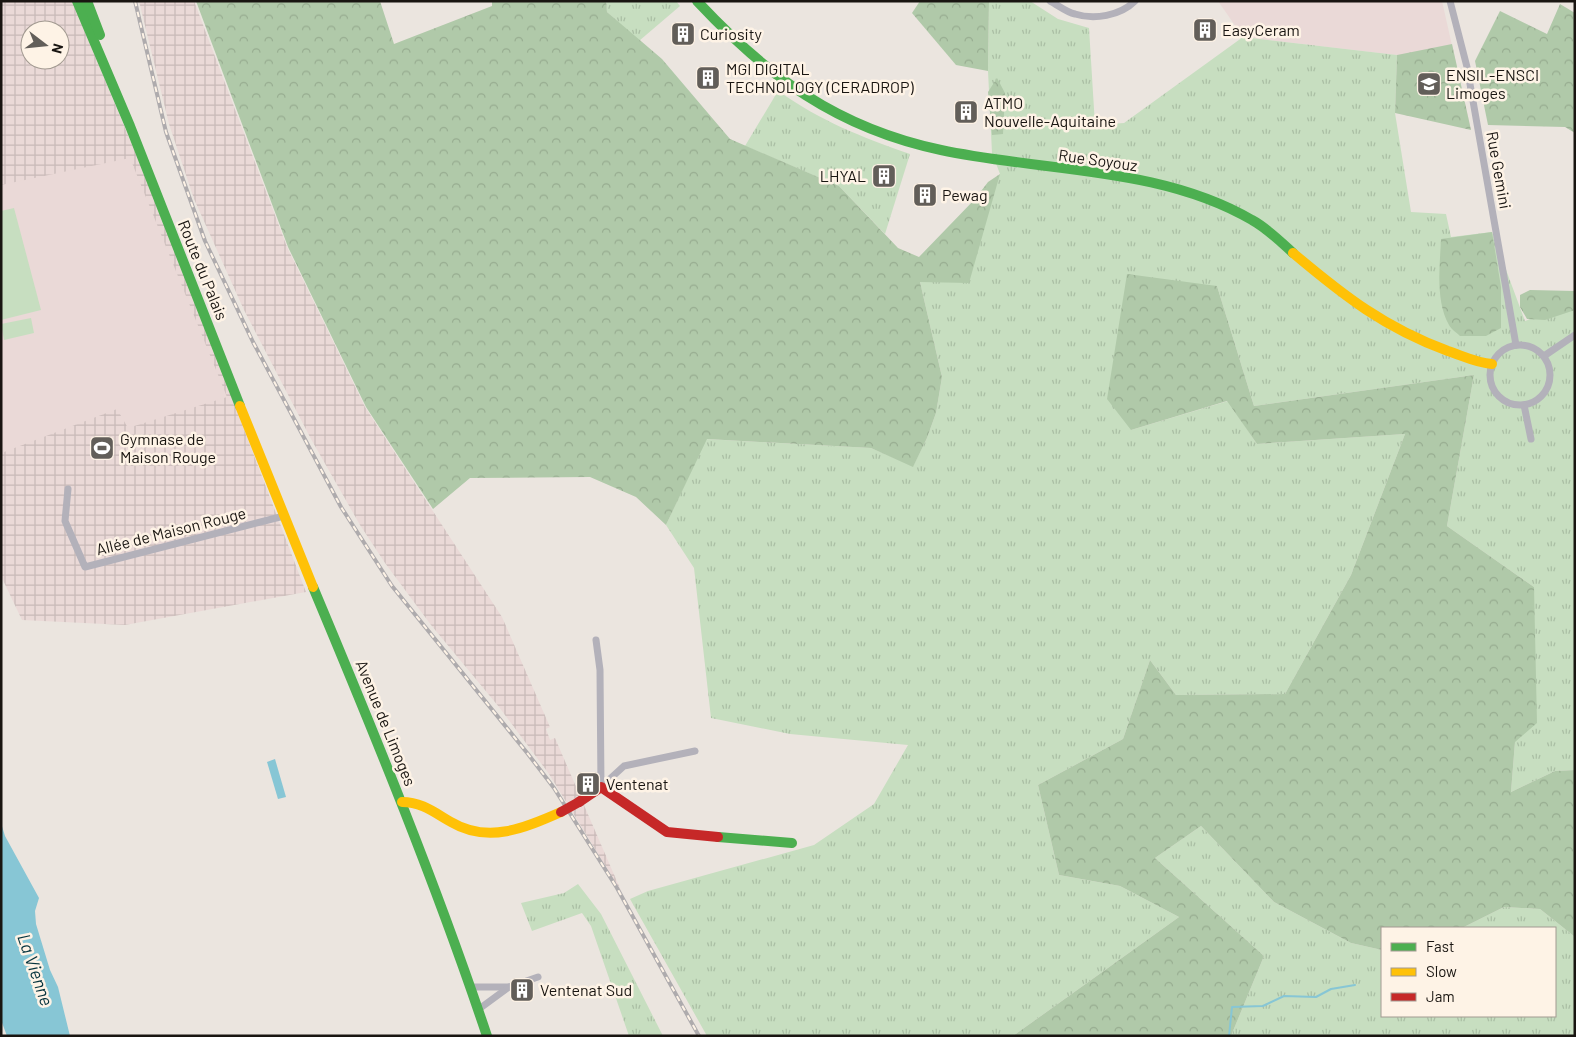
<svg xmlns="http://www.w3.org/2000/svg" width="1576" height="1037" viewBox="0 0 1576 1037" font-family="Barlow,sans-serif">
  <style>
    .industrial { fill: url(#industrial-grid); fill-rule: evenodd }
    .education { fill: #ead9d7 }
    .grass { fill: url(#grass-tufts) }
    .forest { fill: url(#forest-crowns) }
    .pitch { fill: #c7dec0 }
    .water { fill: #87c6d5 }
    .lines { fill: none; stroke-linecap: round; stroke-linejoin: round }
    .stream { stroke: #87c6d5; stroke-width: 2 }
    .street { stroke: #b3b1ba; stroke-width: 7 }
    .fast { stroke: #4caf50; stroke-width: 10 }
    .slow { stroke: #ffc107; stroke-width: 10 }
    .jam { stroke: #c62828; stroke-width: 10 }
    .rail-casing { stroke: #aeabad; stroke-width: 4 }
    .rail { stroke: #fef3e6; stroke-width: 2; stroke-dasharray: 5.5; stroke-linecap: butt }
    .jam-bridge { stroke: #c62828; stroke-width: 10 }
    .labels { text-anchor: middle; stroke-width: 5; stroke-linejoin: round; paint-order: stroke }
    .poi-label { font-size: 16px; fill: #191511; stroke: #fef3e6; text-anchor: start }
    .street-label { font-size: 16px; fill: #191511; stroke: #fef3e6 }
    .water-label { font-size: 18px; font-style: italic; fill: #06343e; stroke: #fef3e6 }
  </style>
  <defs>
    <pattern id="industrial-grid" width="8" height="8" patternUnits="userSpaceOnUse" patternTransform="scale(1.25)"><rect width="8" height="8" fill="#ead9d7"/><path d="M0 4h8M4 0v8" fill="none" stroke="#c8b9b8"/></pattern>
    <pattern id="grass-tufts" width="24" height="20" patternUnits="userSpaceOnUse" patternTransform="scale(1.25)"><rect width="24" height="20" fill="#c7dec0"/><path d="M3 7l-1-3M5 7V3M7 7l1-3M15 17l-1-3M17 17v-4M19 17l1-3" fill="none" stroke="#aabea4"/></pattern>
    <pattern id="forest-crowns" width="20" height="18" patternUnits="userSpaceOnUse" patternTransform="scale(1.25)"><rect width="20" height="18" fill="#b0c9a9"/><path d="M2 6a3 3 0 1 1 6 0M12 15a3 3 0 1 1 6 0" fill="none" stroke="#97ac90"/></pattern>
  </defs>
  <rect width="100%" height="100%" fill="#ebe5df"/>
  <!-- industrial -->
  <g class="industrial">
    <path d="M 1,1 L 72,1 L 173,243 L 306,592 L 125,625 L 22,620 L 1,576 ZM 30,30 L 60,30 L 60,60 L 30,60 Z"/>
    <path d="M 139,1 L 194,1 L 287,247 L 365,407 L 502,617 L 550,727 L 546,729 L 550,740 L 555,738 L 622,893 L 549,774 L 499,707 L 431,625 L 385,563 L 360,525 L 311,439 L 244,310 L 194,199 L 169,124 Z"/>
  </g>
  <!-- education -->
  <g class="education">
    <path d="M 1218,1 L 1442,1 L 1471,130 L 1397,55 L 1243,37 Z"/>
    <path d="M 130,158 L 227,397 L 128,428 L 117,409 L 4,452 L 1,442 L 1,185 Z"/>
  </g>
  <!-- grass -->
  <g class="grass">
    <path d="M 606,1 L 676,1 L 680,6 L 639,41 L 607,12 Z"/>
    <path d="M 989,1 L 1030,1 L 1058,19 L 1089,28 L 1095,125 L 1124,123 L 1243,37 L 1397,55 L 1395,113 L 1411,212 L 1446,214 L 1451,237 L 1492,232 L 1525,321 L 1575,303 L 1575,770 L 1555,771 L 1511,792 L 1515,742 L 1534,587 L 1447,526 L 1474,375 L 1254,406 L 1217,286 L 1131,430 L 1228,401 L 1257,444 L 1405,434 L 1351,575 L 1285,694 L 1176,695 L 1150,660 L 1123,739 L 1038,785 L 1059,875 L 1120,886 L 1179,917 L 1013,1036 L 707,1036 L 630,899 L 648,891 L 814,845 L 874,804 L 908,745 L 790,734 L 711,718 L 694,568 L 666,525 L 706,439 L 871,448 L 913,466 L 927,438 L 936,413 L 942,377 L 920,282 L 1000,174 L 992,153 L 988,71 Z"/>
    <path d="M 778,91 C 823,122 859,136 910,154 L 885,234 L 839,186 L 745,146 Z"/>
    <path d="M 1201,826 L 1274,902 L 1351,943 L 1382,950 L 1382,1016 L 1555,1016 L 1555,928 L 1462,928 L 1504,907 L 1540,909 L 1575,937 L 1575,1036 L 1231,1036 L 1264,956 L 1155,858 Z"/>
    <path d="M 578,884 L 601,914 L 663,1036 L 629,1036 L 591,926 L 582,913 L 532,931 L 521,903 L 564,893 Z"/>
  </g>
  <!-- forest -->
  <g class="forest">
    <path d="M 196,1 L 380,1 L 394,44 L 492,6 L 492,1 L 606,1 L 607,12 L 662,59 L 730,139 L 839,186 L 898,248 L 919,257 L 975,199 L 988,182 L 1000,174 L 969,283 L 920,282 L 942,377 L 936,413 L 927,438 L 913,467 L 871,448 L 707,439 L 666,525 L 636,497 L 590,477 L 470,478 L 433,509 L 366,407 L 288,247 Z"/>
    <path d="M 920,1 L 989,1 L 988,71 L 956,65 L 912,13 Z"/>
    <path d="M 1560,4 L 1575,13 L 1575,133 L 1565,127 L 1488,125 L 1475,61 L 1500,11 L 1547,34 Z"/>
    <path d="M 1452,44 L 1471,130 L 1395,113 L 1397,55 Z"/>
    <path d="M 997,78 L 1005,93 L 1003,134 L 992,135 L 988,92 Z"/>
    <path d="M 1492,232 L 1501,287 L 1501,328 L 1486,336 L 1460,336 C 1457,333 1451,329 1449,325 C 1435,300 1440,265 1441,239 Z"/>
    <path d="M 1127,274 L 1217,286 L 1254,406 L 1474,375 L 1447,526 L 1534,587 L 1537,723 L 1515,742 L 1511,792 L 1555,771 L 1575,770 L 1575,937 L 1540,909 L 1504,907 L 1462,928 L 1382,928 L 1382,950 L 1351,943 L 1274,902 L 1201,826 L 1155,858 L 1264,956 L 1231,1036 L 1013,1036 L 1179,917 L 1120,886 L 1059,875 L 1038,785 L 1123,739 L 1150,660 L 1176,695 L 1285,694 L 1351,575 L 1405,434 L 1257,444 L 1227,401 L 1131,430 L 1107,399 Z"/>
    <path d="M 1530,290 L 1575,291 L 1575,310 L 1545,320 L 1527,319 L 1520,307 L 1520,295 Z"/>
  </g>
  <!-- pitch -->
  <g class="pitch">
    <path d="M 14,208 L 41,310 L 1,320 L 1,211 Z"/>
    <path d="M 31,318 L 34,333 L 4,340 L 1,324 Z"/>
  </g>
  <!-- water -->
  <g class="water">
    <path d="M 275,759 L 286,797 L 278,799 L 267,762 Z"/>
    <path d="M 1,823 L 5,836 L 39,898 L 35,911 L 36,924 L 50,970 L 58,987 L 70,1036 L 7,1036 L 1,1020 Z"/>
  </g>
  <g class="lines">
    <!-- stream -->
    <path class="stream" d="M 1229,1036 L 1232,1007 L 1263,1006 L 1284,996 L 1316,997 L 1331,989 L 1355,985"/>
    <!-- street -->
    <g class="street">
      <path d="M 1050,1 C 1058,5 1066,12 1075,14 C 1094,20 1120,16 1135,1"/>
      <path d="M 1450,1 L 1467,67 L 1516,345"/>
      <circle cx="1520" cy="375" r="30"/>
      <path d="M 1544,356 L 1575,335"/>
      <path d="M 1524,405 L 1531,439"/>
      <path d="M 68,489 L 65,521 L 85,567 L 284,516"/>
      <path d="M 596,640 L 600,670 L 601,787"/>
      <path d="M 601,787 L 624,766 L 695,751"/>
      <path d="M 471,987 L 509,987"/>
      <path d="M 479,1009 L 509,987 L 538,977"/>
    </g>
    <!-- fast -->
    <g class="fast">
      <path d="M 77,1 L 130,126 L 240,406"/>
      <path d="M 87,1 L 100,35"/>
      <path d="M 697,1 C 768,77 837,128 941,150 C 1043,172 1160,166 1252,220 C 1267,228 1281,242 1293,253"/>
      <path d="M 313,587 C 375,735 436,884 487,1036"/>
      <path d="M 718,837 L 792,843"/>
    </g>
    <!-- slow -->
    <g class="slow">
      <path d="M 1293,253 C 1344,296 1385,328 1448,351 C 1463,356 1477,363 1492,364"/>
      <path d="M 240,406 L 313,587"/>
      <path d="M 402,802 C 422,802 435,813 451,822 C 488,844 525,828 561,812"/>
    </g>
    <!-- jam -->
    <path class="jam" d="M 579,802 L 601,787 L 667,832 L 718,837"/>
    <defs>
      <path id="rail" d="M 135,1 L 166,132 L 205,241 L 253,342 L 341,507 L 392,586 L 528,754 L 554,788 L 617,888 L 699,1036"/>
    </defs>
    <!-- rail casing -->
    <use href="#rail" class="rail-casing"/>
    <!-- rail -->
    <use href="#rail" class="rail"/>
    <!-- jam-bridge -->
    <path class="jam-bridge" d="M 561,812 L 579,802"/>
  </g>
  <!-- icons -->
  <defs>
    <symbol id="building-square" viewBox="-11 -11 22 22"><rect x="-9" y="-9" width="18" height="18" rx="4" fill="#625e59" stroke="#fef3e6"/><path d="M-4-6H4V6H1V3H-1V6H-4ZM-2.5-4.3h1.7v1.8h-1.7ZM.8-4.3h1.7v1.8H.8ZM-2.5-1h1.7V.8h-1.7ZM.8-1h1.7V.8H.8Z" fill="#fff"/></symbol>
    <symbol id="university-square" viewBox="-11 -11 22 22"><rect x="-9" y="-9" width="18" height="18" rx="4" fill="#625e59" stroke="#fef3e6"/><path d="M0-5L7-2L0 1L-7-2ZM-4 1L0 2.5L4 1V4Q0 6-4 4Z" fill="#fff"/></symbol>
    <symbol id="stadium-square" viewBox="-11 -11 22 22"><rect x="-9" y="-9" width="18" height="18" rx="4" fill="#625e59" stroke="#fef3e6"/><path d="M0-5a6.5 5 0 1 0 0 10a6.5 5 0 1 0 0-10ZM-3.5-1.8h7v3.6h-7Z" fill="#fff"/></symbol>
  </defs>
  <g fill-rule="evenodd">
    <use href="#building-square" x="1191" y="16" width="28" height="28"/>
    <use href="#building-square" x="669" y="20" width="28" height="28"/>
    <use href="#building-square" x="694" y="64" width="28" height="28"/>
    <use href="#university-square" x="1415" y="70" width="28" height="28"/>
    <use href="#building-square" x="952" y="98" width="28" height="28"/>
    <use href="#building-square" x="870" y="162" width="28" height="28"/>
    <use href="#building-square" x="911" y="181" width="28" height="28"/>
    <use href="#stadium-square" x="88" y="434" width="28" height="28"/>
    <use href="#building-square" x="574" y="770" width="28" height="28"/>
    <use href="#building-square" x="508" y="976" width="28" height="28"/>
  </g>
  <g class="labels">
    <!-- poi labels -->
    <g class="poi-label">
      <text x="1222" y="36">EasyCeram</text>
      <text x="700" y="40">Curiosity</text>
      <text x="726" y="75">MGI DIGITAL<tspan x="726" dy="18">TECHNOLOGY (CERADROP)</tspan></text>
      <text x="1446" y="81">ENSIL-ENSCI<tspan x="1446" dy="18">Limoges</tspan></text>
      <text x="984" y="109">ATMO<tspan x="984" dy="18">Nouvelle-Aquitaine</tspan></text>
      <text x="866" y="182" text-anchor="end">LHYAL</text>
      <text x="942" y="201">Pewag</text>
      <text x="120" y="445">Gymnase de<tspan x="120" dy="18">Maison Rouge</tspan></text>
      <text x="606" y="790">Ventenat</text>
      <text x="540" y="996">Ventenat Sud</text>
    </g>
    <!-- street labels -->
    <g class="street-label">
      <text transform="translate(1098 160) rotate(8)" y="6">Rue Soyouz</text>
      <text transform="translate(1499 170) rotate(80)" y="6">Rue Gemini</text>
      <text transform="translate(203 270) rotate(68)" y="6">Route du Palais</text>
      <text transform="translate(171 531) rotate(-14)" y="6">Allée de Maison Rouge</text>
      <text transform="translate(386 723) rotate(68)" y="6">Avenue de Limoges</text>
    </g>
    <!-- water labels -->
    <g class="water-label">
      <text transform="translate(35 970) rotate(71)" y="6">La Vienne</text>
    </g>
  </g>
  <!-- border -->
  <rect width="1576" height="1037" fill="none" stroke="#191511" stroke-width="5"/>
  <!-- legend -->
  <rect x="1381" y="927" width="175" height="90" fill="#fef3e6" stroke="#a29a91"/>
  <rect x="1391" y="943" width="25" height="8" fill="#4caf50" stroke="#a29a91"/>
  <text x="1426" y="952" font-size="15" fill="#191511">Fast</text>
  <rect x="1391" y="968" width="25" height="8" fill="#ffc107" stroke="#a29a91"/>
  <text x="1426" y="977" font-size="15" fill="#191511">Slow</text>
  <rect x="1391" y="993" width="25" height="8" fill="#c62828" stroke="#a29a91"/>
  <text x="1426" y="1002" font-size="15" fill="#191511">Jam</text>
  <!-- north arrow -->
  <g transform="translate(45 45) rotate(106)"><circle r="24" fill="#fef3e6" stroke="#a29a91"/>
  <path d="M0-4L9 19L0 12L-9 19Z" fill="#625e59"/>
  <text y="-8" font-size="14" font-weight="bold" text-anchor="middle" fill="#191511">N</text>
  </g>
</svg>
